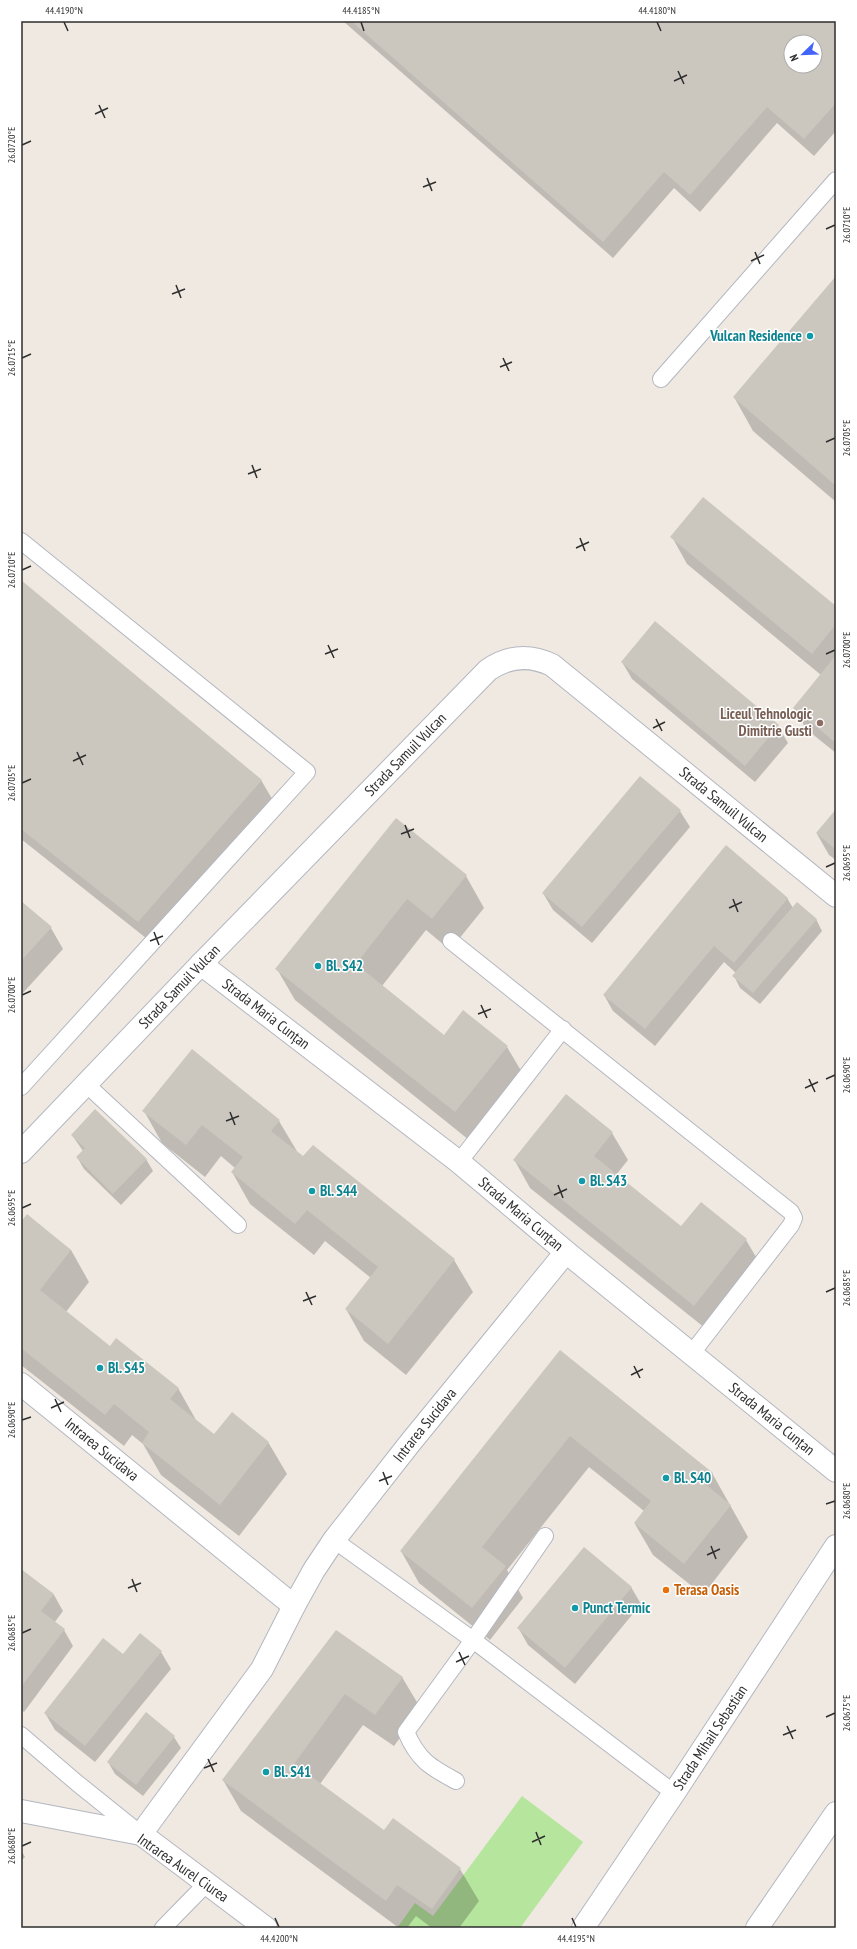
<svg xmlns="http://www.w3.org/2000/svg" width="857" height="1949" viewBox="0 0 857 1949" font-family="'PT Sans Narrow',sans-serif">
  <style>
    .green { fill: #b6e59e }
    .shadow { fill: #0003; fill-rule: evenodd }
    .building { fill: #cbc7bf; fill-rule: evenodd }
    .lines { fill: none; stroke-linecap: round; stroke-linejoin: round }
    .lane-casing { stroke: #b4b7c1; stroke-width: 18 }
    .street-casing { stroke: #b4b7c1; stroke-width: 24 }
    .secondary-casing { stroke: #b4b7c1; stroke-width: 24 }
    .lane { stroke: #fff; stroke-width: 16 }
    .street { stroke: #fff; stroke-width: 22 }
    .secondary { stroke: #fff; stroke-width: 22 }
    .ticks { fill: none; stroke: #2e2e2e; stroke-width: 1.5 }
    .culture-dot { fill: #0f9aa8; stroke: #fff; stroke-width: 1.5 }
    .education-dot { fill: #8d6e63; stroke: #fff; stroke-width: 1.5 }
    .food-dot { fill: #e8710a; stroke: #fff; stroke-width: 1.5 }
    .labels { text-anchor: middle; stroke-width: 3; stroke-linejoin: round; paint-order: stroke }
    .culture-label { font-size: 15px; font-weight: bold; fill: #0d838f; stroke: #fff; text-anchor: start }
    .education-label { font-size: 15px; font-weight: bold; fill: #785e54; stroke: #fff; text-anchor: end }
    .street-label { font-size: 15px; fill: #2e2e2e; stroke: #fff }
    .food-label { font-size: 15px; font-weight: bold; fill: #c56008; stroke: #fff; text-anchor: start }
    .neatline { fill: none; stroke: #2e2e2e; stroke-width: 1.5 }
    .ticks-label { font-size: 10px; text-anchor: middle; fill: #2e2e2e }
  </style>
  <rect width="100%" height="100%" fill="#efe9e1"/>
  <!-- green -->
  <path class="green" d="M 522,1796 L 583,1842 L 520,1928 L 397,1928 L 415,1903 L 433,1916 Z"/>
  <!-- shadow -->
  <g class="shadow">
    <path d="M 343,21 L 836,21 L 836,131 L 814,156 L 777,123 L 700,212 L 674,188 L 613,258 ZM 791,42 L 815,42 L 815,66 L 791,66 Z"/>
    <path d="M 836,277 L 836,502 L 753,431 L 734,397 Z"/>
    <path d="M 672,537 L 836,608 L 836,753 L 806,729 L 794,708 L 821,675 L 687,564 Z"/>
    <path d="M 21,582 L 261,780 L 274,802 L 151,942 L 21,839 Z"/>
    <path d="M 655,623 L 778,726 L 788,743 L 755,782 L 632,679 L 622,662 Z"/>
    <path d="M 680,811 L 690,827 L 592,943 L 553,910 L 543,893 Z"/>
    <path d="M 836,811 L 836,860 L 829,855 L 817,834 Z"/>
    <path d="M 396,819 L 466,876 L 484,908 L 450,950 L 426,930 L 382,986 L 444,1036 L 463,1012 L 507,1047 L 526,1079 L 474,1144 L 295,1000 L 277,969 Z"/>
    <path d="M 787,898 L 793,908 L 816,919 L 822,931 L 760,1004 L 740,988 L 734,976 L 736,973 L 724,962 L 655,1046 L 613,1011 L 604,995 Z"/>
    <path d="M 21,902 L 51,928 L 63,949 L 21,995 Z"/>
    <path d="M 144,1111 L 279,1121 L 298,1153 L 454,1260 L 473,1292 L 406,1375 L 364,1341 L 346,1309 L 371,1278 L 325,1241 L 314,1255 L 250,1204 L 232,1172 L 235,1168 L 221,1156 L 205,1177 L 162,1143 Z"/>
    <path d="M 612,1133 L 628,1160 L 616,1175 L 682,1228 L 746,1240 L 762,1267 L 710,1332 L 530,1188 L 515,1161 Z"/>
    <path d="M 72,1135 L 146,1159 L 153,1171 L 121,1205 L 84,1169 L 77,1157 L 83,1151 Z"/>
    <path d="M 27,1216 L 71,1250 L 89,1282 L 66,1312 L 110,1347 L 178,1388 L 196,1420 L 214,1435 L 268,1442 L 287,1474 L 239,1536 L 161,1475 L 143,1444 L 132,1435 L 124,1446 L 21,1365 L 21,1223 Z"/>
    <path d="M 560,1351 L 712,1473 L 748,1537 L 703,1595 L 653,1555 L 635,1524 L 644,1511 L 589,1467 L 507,1570 L 523,1598 L 490,1640 L 419,1583 L 401,1551 Z"/>
    <path d="M 21,1570 L 54,1595 L 63,1611 L 54,1623 L 64,1630 L 73,1646 L 24,1712 L 21,1709 Z"/>
    <path d="M 631,1587 L 641,1604 L 575,1684 L 528,1645 L 519,1629 Z"/>
    <path d="M 337,1631 L 402,1677 L 421,1709 L 394,1746 L 363,1725 L 320,1784 L 384,1832 L 393,1819 L 460,1869 L 479,1901 L 459,1928 L 432,1928 L 416,1916 L 407,1928 L 399,1928 L 241,1811 L 223,1780 Z"/>
    <path d="M 161,1652 L 171,1669 L 95,1762 L 55,1730 L 45,1713 L 123,1656 Z"/>
    <path d="M 174,1737 L 181,1748 L 143,1796 L 115,1774 L 108,1762 Z"/>
    <path d="M 21,1850 L 25,1857 L 21,1861 Z"/>
  </g>
  <!-- building -->
  <g class="building">
    <path d="M 351,21 L 836,21 L 836,103 L 804,139 L 767,107 L 690,195 L 664,172 L 603,242 ZM 791,42 L 815,42 L 815,66 L 791,66 Z"/>
    <path d="M 836,276 L 836,486 L 733,397 Z"/>
    <path d="M 703,497 L 836,606 L 836,624 L 812,654 L 670,537 Z"/>
    <path d="M 21,580 L 262,780 L 138,922 L 21,829 Z"/>
    <path d="M 655,621 L 779,725 L 745,766 L 621,662 Z"/>
    <path d="M 836,655 L 836,743 L 793,708 Z"/>
    <path d="M 640,776 L 681,810 L 582,927 L 542,893 Z"/>
    <path d="M 836,809 L 836,850 L 816,833 Z"/>
    <path d="M 396,818 L 467,875 L 432,919 L 407,899 L 356,964 L 444,1035 L 463,1010 L 508,1046 L 455,1112 L 275,969 Z"/>
    <path d="M 726,845 L 788,898 L 734,963 L 714,946 L 645,1029 L 603,995 Z"/>
    <path d="M 21,901 L 52,927 L 21,961 Z"/>
    <path d="M 797,902 L 817,919 L 753,993 L 732,976 Z"/>
    <path d="M 192,1049 L 280,1120 L 271,1131 L 303,1156 L 313,1145 L 455,1259 L 388,1344 L 345,1309 L 378,1267 L 307,1210 L 295,1224 L 231,1172 L 243,1157 L 202,1125 L 186,1145 L 142,1111 Z"/>
    <path d="M 566,1094 L 613,1132 L 594,1156 L 681,1226 L 701,1202 L 747,1239 L 694,1306 L 513,1160 Z"/>
    <path d="M 95,1109 L 147,1159 L 113,1194 L 76,1157 L 85,1148 L 71,1135 Z"/>
    <path d="M 27,1214 L 71,1250 L 40,1290 L 110,1346 L 116,1338 L 179,1388 L 170,1399 L 214,1434 L 232,1412 L 269,1442 L 220,1505 L 142,1443 L 149,1432 L 114,1404 L 105,1415 L 21,1348 L 21,1222 Z"/>
    <path d="M 560,1350 L 713,1473 L 705,1484 L 731,1505 L 684,1564 L 634,1523 L 651,1501 L 570,1436 L 482,1547 L 506,1566 L 472,1608 L 400,1551 Z"/>
    <path d="M 584,1547 L 632,1587 L 565,1668 L 517,1628 Z"/>
    <path d="M 21,1569 L 54,1594 L 41,1611 L 65,1629 L 21,1687 Z"/>
    <path d="M 336,1630 L 403,1677 L 375,1715 L 345,1694 L 294,1764 L 384,1830 L 393,1818 L 461,1868 L 432,1909 L 397,1885 L 386,1901 L 222,1780 Z"/>
    <path d="M 140,1633 L 162,1651 L 85,1746 L 44,1713 L 103,1638 L 123,1654 Z"/>
    <path d="M 146,1712 L 175,1736 L 136,1785 L 107,1762 Z"/>
  </g>
  <g class="lines">
    <defs>
      <g id="lane">
        <path d="M 661,379 L 836,180"/>
        <path d="M 21,541 L 307,772 L 21,1087"/>
        <path d="M 451,941 L 791,1212 L 794,1218 L 791,1225 L 692,1353"/>
        <path d="M 86,1084 L 238,1225"/>
        <path d="M 459,1162 L 563,1029"/>
        <path d="M 334,1540 L 473,1640 L 674,1793"/>
        <path d="M 21,1735 L 77,1783 L 138,1832"/>
        <path d="M 456,1781 C 430,1767 418,1760 406,1732 L 473,1640 L 545,1536"/>
        <path d="M 163,1928 L 207,1883"/>
      </g>
      <g id="street">
        <path id="s1" d="M 201,964 L 459,1162 L 566,1252 L 836,1471"/>
        <path id="s2" d="M 21,1152 L 201,964 L 488,670 C 508,656 529,654 552,665 L 836,896"/>
        <path id="s3" d="M 21,1384 L 294,1606"/>
        <path d="M 21,1811 L 141,1834 L 266,1928"/>
        <path id="s4" d="M 141,1834 L 262,1669 L 294,1606 L 314,1570 L 334,1540 L 410,1443 L 566,1252"/>
        <path id="s5" d="M 583,1928 L 674,1793 L 836,1546"/>
      </g>
      <path id="secondary" d="M 757,1928 L 836,1813"/>
    </defs>
    <!-- lane casing -->
    <use href="#lane" class="lane-casing"/>
    <!-- street casing -->
    <use href="#street" class="street-casing"/>
    <!-- secondary casing -->
    <use href="#secondary" class="secondary-casing"/>
    <!-- lane -->
    <use href="#lane" class="lane"/>
    <!-- street -->
    <use href="#street" class="street"/>
    <!-- secondary -->
    <use href="#secondary" class="secondary"/>
  </g>
  <!-- ticks -->
  <path class="ticks" d="M 64,22 L 68,31M 361,22 L 364,31M 657,22 L 661,31M 678,71 L 684,84M 674,81 L 687,75M 99,105 L 105,118M 95,114 L 108,108M 22,145 L 31,141M 427,178 L 432,191M 423,187 L 436,182M 826,229 L 835,225M 755,252 L 760,264M 751,261 L 764,255M 176,285 L 181,298M 172,294 L 185,289M 22,358 L 31,354M 503,358 L 509,371M 500,367 L 512,362M 826,442 L 835,438M 252,465 L 257,478M 248,474 L 261,469M 580,538 L 585,551M 576,548 L 589,542M 22,570 L 31,566M 328,645 L 334,658M 325,654 L 338,649M 826,654 L 835,650M 656,719 L 662,731M 653,728 L 665,722M 77,752 L 83,765M 73,761 L 86,755M 22,783 L 31,779M 405,825 L 410,838M 401,834 L 414,829M 826,867 L 835,863M 733,899 L 738,912M 729,908 L 742,902M 154,932 L 159,945M 150,941 L 163,936M 22,995 L 31,991M 481,1005 L 487,1018M 478,1014 L 491,1009M 809,1079 L 815,1092M 826,1079 L 835,1075M 805,1088 L 818,1082M 230,1112 L 235,1125M 226,1121 L 239,1116M 558,1185 L 563,1198M 554,1195 L 567,1189M 22,1208 L 31,1204M 306,1292 L 312,1305M 826,1292 L 835,1288M 303,1301 L 316,1296M 634,1366 L 640,1378M 631,1375 L 643,1369M 55,1399 L 61,1412M 51,1408 L 64,1402M 22,1420 L 31,1417M 383,1472 L 388,1485M 379,1481 L 392,1476M 826,1504 L 835,1501M 711,1546 L 716,1559M 707,1555 L 720,1549M 132,1579 L 137,1592M 128,1588 L 141,1583M 22,1633 L 31,1629M 459,1652 L 465,1665M 456,1662 L 469,1656M 826,1717 L 835,1713M 787,1726 L 793,1739M 783,1735 L 796,1730M 208,1759 L 214,1772M 204,1768 L 217,1763M 536,1832 L 541,1845M 532,1842 L 545,1836M 22,1846 L 31,1842M 275,1918 L 279,1927M 572,1918 L 576,1927"/>
  <!-- markers -->
  <g class="culture-dot">
    <circle cx="810" cy="336" r="4"/>
    <circle cx="318" cy="966" r="4"/>
    <circle cx="582" cy="1181" r="4"/>
    <circle cx="312" cy="1191" r="4"/>
    <circle cx="100" cy="1368" r="4"/>
    <circle cx="666" cy="1478" r="4"/>
    <circle cx="575" cy="1608" r="4"/>
    <circle cx="266" cy="1772" r="4"/>
  </g>
  <circle class="education-dot" cx="820" cy="723" r="4"/>
  <circle class="food-dot" cx="666" cy="1590" r="4"/>
  <g class="labels">
    <!-- culture labels -->
    <g class="culture-label">
      <text x="802" y="341" text-anchor="end">Vulcan Residence</text>
      <text x="326" y="971">Bl. S42</text>
      <text x="590" y="1186">Bl. S43</text>
      <text x="320" y="1196">Bl. S44</text>
      <text x="108" y="1373">Bl. S45</text>
      <text x="674" y="1483">Bl. S40</text>
      <text x="583" y="1613">Punct Termic</text>
      <text x="274" y="1777">Bl. S41</text>
    </g>
    <!-- education labels -->
    <g class="education-label">
      <text x="812" y="719">Liceul Tehnologic<tspan x="812" dy="17">Dimitrie Gusti</tspan></text>
    </g>
    <!-- street labels -->
    <g class="street-label">
      <text dy="5" stroke="none"><textPath href="#s2" startOffset="553">Strada Samuil Vulcan</textPath></text>
      <text dy="5" stroke="none"><textPath href="#s2" startOffset="960">Strada Samuil Vulcan</textPath></text>
      <text dy="5" stroke="none"><textPath href="#s2" startOffset="229">Strada Samuil Vulcan</textPath></text>
      <text dy="5" stroke="none"><textPath href="#s1" startOffset="82">Strada Maria Cunțan</textPath></text>
      <text dy="5" stroke="none"><textPath href="#s1" startOffset="406">Strada Maria Cunțan</textPath></text>
      <text dy="5" stroke="none"><textPath href="#s1" startOffset="730">Strada Maria Cunțan</textPath></text>
      <text dy="5" stroke="none"><textPath href="#s4" startOffset="499">Intrarea Sucidava</textPath></text>
      <text dy="5" stroke="none"><textPath href="#s3" startOffset="104">Intrarea Sucidava</textPath></text>
      <text dy="5" stroke="none"><textPath href="#s5" startOffset="229">Strada Mihail Sebastian</textPath></text>
      <text transform="translate(183 1868) rotate(35)" y="5">Intrarea Aurel Ciurea</text>
    </g>
    <!-- food labels -->
    <g class="food-label">
      <text x="674" y="1595">Terasa Oasis</text>
    </g>
  </g>
  <!-- border -->
  <rect width="857" height="1949" fill="none" stroke="#ffffff" stroke-width="44"/>
  <!-- north arrow -->
  <g transform="translate(803 54) rotate(247)"><circle r="19" fill="#ffffff" stroke="#ababab"/>
  <path d="M0-3L7 15L0 10L-7 15Z" fill="#4264fb"/>
  <text y="-6" font-size="11" font-weight="bold" text-anchor="middle" fill="#2e2e2e">N</text>
  </g>
  <rect x="22" y="22" width="813" height="1905" class="neatline"/>
  <g class="ticks-label">
    <text x="64" y="14">44.4190°N</text>
    <text x="361" y="14">44.4185°N</text>
    <text x="657" y="14">44.4180°N</text>
    <text transform="translate(11 145) rotate(-90)" y="4">26.0720°E</text>
    <text transform="translate(846 225) rotate(-90)" y="4">26.0710°E</text>
    <text transform="translate(11 358) rotate(-90)" y="4">26.0715°E</text>
    <text transform="translate(846 438) rotate(-90)" y="4">26.0705°E</text>
    <text transform="translate(11 570) rotate(-90)" y="4">26.0710°E</text>
    <text transform="translate(846 650) rotate(-90)" y="4">26.0700°E</text>
    <text transform="translate(11 783) rotate(-90)" y="4">26.0705°E</text>
    <text transform="translate(846 863) rotate(-90)" y="4">26.0695°E</text>
    <text transform="translate(11 995) rotate(-90)" y="4">26.0700°E</text>
    <text transform="translate(846 1075) rotate(-90)" y="4">26.0690°E</text>
    <text transform="translate(11 1208) rotate(-90)" y="4">26.0695°E</text>
    <text transform="translate(846 1288) rotate(-90)" y="4">26.0685°E</text>
    <text transform="translate(11 1420) rotate(-90)" y="4">26.0690°E</text>
    <text transform="translate(846 1501) rotate(-90)" y="4">26.0680°E</text>
    <text transform="translate(11 1633) rotate(-90)" y="4">26.0685°E</text>
    <text transform="translate(846 1713) rotate(-90)" y="4">26.0675°E</text>
    <text transform="translate(11 1846) rotate(-90)" y="4">26.0680°E</text>
    <text x="279" y="1942">44.4200°N</text>
    <text x="576" y="1942">44.4195°N</text>
  </g>
</svg>
